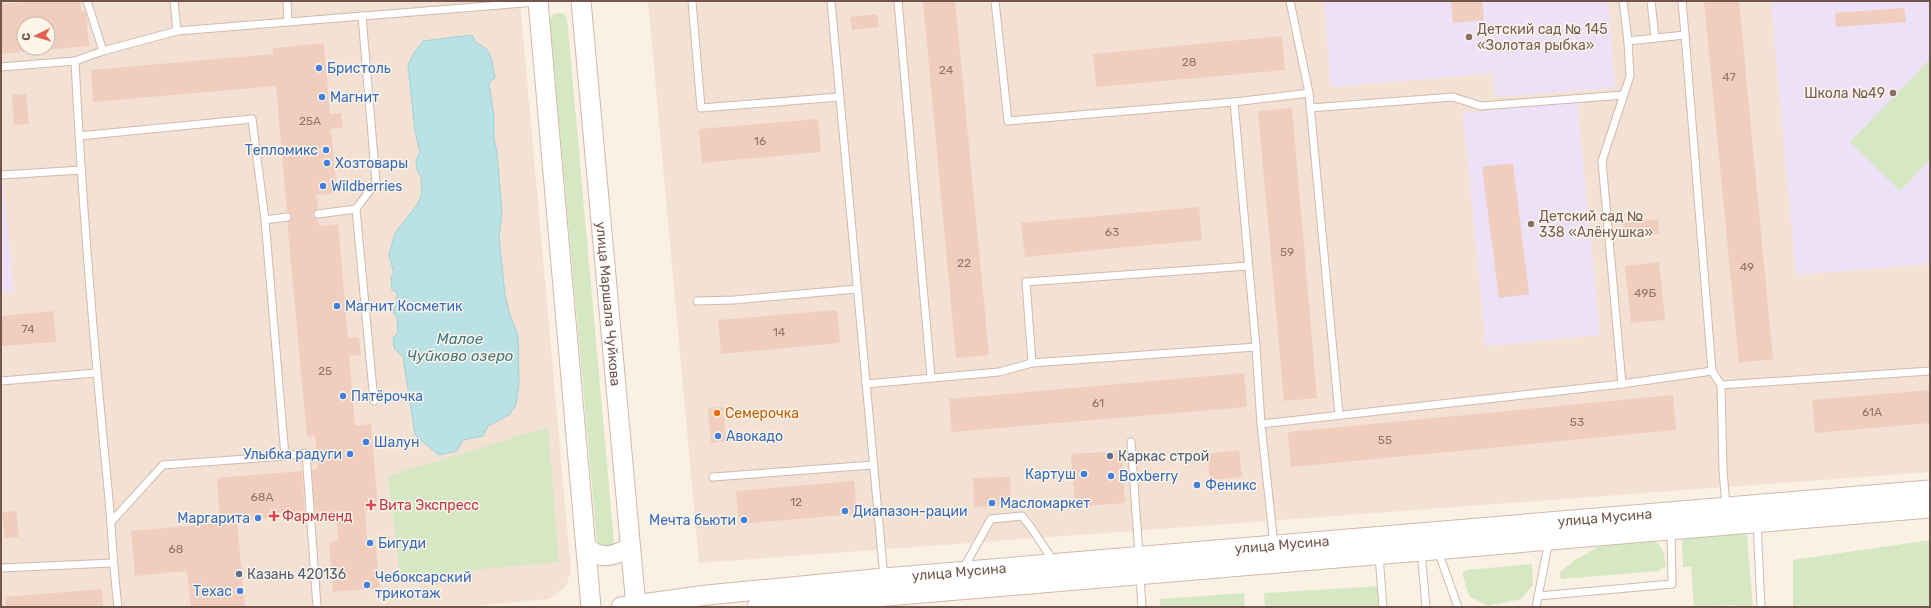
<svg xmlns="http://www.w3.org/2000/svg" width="1931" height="608" viewBox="0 0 1931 608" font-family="Rubik,sans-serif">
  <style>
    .residential { fill: #f3e2d3; fill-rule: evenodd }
    .education { fill: #ede1f8 }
    .green { fill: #d6e8c3 }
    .water { fill: #bae2e4; stroke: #a0d2d6 }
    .building { fill: #f0cdbd; fill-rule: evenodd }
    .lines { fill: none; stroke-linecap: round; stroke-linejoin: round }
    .lane-casing { stroke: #cfbaae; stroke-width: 9 }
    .secondary-casing { stroke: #d1b9ab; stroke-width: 21 }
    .lane { stroke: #fff; stroke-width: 7 }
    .secondary { stroke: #fff; stroke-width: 19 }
    .education-dot { fill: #8d6e63; stroke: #fef5ea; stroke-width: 1.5 }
    .shop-dot { fill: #3f7fe0; stroke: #fef5ea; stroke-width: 1.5 }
    .food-dot { fill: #e8710a; stroke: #fef5ea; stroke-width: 1.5 }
    .service-dot { fill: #5c6f8a; stroke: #fef5ea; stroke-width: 1.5 }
    .health-dot { fill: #e0444e; stroke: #fef5ea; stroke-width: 1.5 }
    .labels { text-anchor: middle; stroke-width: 3; stroke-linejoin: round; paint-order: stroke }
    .number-label { font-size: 12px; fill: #927468 }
    .education-label { font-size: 14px; fill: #785e54; stroke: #fef5ea; text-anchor: start }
    .shop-label { font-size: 14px; fill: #366cbe; stroke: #fef5ea; text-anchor: start }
    .street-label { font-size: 14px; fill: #73564b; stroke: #fef5ea }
    .food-label { font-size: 14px; fill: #c56008; stroke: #fef5ea; text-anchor: start }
    .service-label { font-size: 14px; fill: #4e5e75; stroke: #fef5ea; text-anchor: start }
    .health-label { font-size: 14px; fill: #be3a42; stroke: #fef5ea; text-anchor: start }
    .water-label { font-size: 15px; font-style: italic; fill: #427a7f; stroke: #fef5ea }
  </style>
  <rect width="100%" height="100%" fill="#fbf0e4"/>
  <!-- residential -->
  <g class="residential">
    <path d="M 1,1 L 520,1 L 571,571 L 566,586 L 549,599 L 465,607 L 1,607 ZM 24,24 L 48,24 L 48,48 L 24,48 Z"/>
    <path d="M 648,1 L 1930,1 L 1930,472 L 699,563 Z"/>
  </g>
  <!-- education -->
  <g class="education">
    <path d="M 1324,1 L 1608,1 L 1615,88 L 1495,97 L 1494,73 L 1331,87 Z"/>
    <path d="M 1771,1 L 1930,1 L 1930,264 L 1796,275 Z"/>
    <path d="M 1577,102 L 1600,335 L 1486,346 L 1463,113 Z"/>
    <path d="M 1,161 L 14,292 L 1,293 Z"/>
  </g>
  <!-- green -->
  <g class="green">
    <path d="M 559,13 L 565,14 L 567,18 L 614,541 L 612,545 L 600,547 L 597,542 L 550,20 L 553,14 Z"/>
    <path d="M 1930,59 L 1930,160 L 1900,191 L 1850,142 Z"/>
    <path d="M 548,427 L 559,562 L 400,577 L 388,476 Z"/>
    <path d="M 1745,533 L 1747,536 L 1753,607 L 1734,607 L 1734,605 L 1694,607 L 1691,567 L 1683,567 L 1682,543 L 1685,537 Z"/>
    <path d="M 1652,539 C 1663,545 1664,554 1666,566 L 1659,571 L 1561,579 L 1560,572 L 1575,560 L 1607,542 Z"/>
    <path d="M 1930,540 L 1930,607 L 1793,607 L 1793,560 Z"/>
    <path d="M 1532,564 L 1533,585 L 1521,599 L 1488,606 L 1469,596 L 1462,573 L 1467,570 Z"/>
    <path d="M 1381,586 L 1382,607 L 1265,607 L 1264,593 Z"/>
    <path d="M 1244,593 L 1245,607 L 1160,607 L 1160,599 Z"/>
  </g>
  <!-- water -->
  <path class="water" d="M 472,35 L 476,43 C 493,49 491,60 495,77 L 489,84 L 494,116 L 494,139 L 497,152 L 502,213 L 499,238 L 505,294 L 509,312 L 518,336 L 519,383 L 516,405 L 509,415 L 488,426 L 483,436 L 463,440 L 457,451 L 439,455 L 415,435 L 403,357 L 394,348 L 393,338 L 398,332 L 397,318 L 393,312 L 397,302 L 397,292 L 392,290 L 391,277 L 394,273 L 389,255 L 395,233 L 417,205 L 422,194 L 421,177 L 417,170 L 416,160 L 420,152 L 415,131 L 408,65 L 414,53 L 423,41 Z"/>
  <!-- building -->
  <g class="building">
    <path d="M 34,1 L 80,1 L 81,12 L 85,12 L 86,14 L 89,46 L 1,54 L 1,4 ZM 24,24 L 48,24 L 48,48 L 24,48 Z"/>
    <path d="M 923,1 L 955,1 L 989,355 L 956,358 Z"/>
    <path d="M 1451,1 L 1482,1 L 1484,20 L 1453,23 Z"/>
    <path d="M 1704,1 L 1739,1 L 1773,359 L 1739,363 Z"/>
    <path d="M 1904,8 L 1906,22 L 1836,27 L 1835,13 Z"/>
    <path d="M 877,14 L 879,27 L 852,30 L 850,17 Z"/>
    <path d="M 1282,36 L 1285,70 L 1096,87 L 1093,54 Z"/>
    <path d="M 324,43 L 330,114 L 341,113 L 343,128 L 331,129 L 337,193 L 316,195 L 318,209 L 313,214 L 314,217 L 318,219 L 319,226 L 338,224 L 348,338 L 359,338 L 361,355 L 349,356 L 355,426 L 371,424 L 378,509 L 365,510 L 367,539 L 375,539 L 380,588 L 333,592 L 329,542 L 338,541 L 337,512 L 315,514 L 312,470 L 318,469 L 315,436 L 307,437 L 288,230 L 288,222 L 292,217 L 291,214 L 287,212 L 276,86 L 93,102 L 91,70 L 273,54 L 273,48 Z"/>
    <path d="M 26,94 L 29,124 L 14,125 L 12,95 Z"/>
    <path d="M 1292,108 L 1317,398 L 1284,401 L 1258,111 Z"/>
    <path d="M 818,119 L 821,152 L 702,163 L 699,129 Z"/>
    <path d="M 1513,163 L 1529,294 L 1499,298 L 1482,167 Z"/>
    <path d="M 1199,207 L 1202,240 L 1025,257 L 1021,223 Z"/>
    <path d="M 1658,219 L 1659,234 L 1625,238 L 1623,223 Z"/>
    <path d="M 1659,262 L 1665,320 L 1631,323 L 1625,266 Z"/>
    <path d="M 837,310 L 840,343 L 721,354 L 718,320 Z"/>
    <path d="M 53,311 L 56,342 L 1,346 L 1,316 Z"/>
    <path d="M 1244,373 L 1247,407 L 952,432 L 949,399 Z"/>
    <path d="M 1930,390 L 1930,423 L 1815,433 L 1812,400 Z"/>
    <path d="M 1673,395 L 1676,430 L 1291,467 L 1288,432 Z"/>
    <path d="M 723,407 L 726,441 L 711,443 L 708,408 Z"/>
    <path d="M 1239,450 L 1242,477 L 1210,480 L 1207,454 Z"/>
    <path d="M 1121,451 L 1125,503 L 1075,507 L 1071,454 Z"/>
    <path d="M 302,471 L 305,515 L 237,521 L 245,607 L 191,607 L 187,571 L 135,576 L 131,531 L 220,523 L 217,478 Z"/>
    <path d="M 1010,477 L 1011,505 L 974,507 L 973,478 Z"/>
    <path d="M 854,481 L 857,514 L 739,524 L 736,491 Z"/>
    <path d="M 16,511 L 19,537 L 5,538 L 2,512 Z"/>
    <path d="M 102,589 L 103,607 L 6,607 L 5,597 Z"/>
  </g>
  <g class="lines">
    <defs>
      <g id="lane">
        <path d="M 87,1 L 103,51"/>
        <path d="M 174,1 L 177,31"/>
        <path d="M 287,1 L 288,22"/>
        <path d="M 692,1 L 701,108 L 839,97"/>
        <path d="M 831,1 L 884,578"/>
        <path d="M 898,1 L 931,377"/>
        <path d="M 995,1 L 1008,121 L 1234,102 L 1309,93"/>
        <path d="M 1290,1 L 1309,93 L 1339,415"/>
        <path d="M 1623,1 L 1628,41 L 1685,35 L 1712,371 L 1721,385 L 1723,470 L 1726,506"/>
        <path d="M 1651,1 L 1655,38"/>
        <path d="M 1682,1 L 1685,35"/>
        <path d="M 362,16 L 376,182 L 356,209 L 374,401"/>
        <path d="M 1,67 L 75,61"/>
        <path d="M 1234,102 L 1256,347"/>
        <path d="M 1310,108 L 1453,97 L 1481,106 L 1623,95"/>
        <path d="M 79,136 L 252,119 L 265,220"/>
        <path d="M 1,175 L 82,170"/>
        <path d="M 318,214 L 356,209"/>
        <path d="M 697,301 L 734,300 L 857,289"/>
        <path d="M 1032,363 L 1026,282 L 1248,266"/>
        <path d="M 1,381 L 96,373"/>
        <path d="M 866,384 L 999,372 L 1032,363 L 1256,347 L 1261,424"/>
        <path d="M 1622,384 L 1602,161 L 1630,76 L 1628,41"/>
        <path d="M 1721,385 L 1930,371"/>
        <path d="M 1131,442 L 1139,555"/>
        <path d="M 285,456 L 306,453 L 317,607"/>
        <path d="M 713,477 L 873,465"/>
        <path d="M 111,522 L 163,465 L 285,456 L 265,220 L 287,217"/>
        <path d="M 1757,523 L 1761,607"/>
        <path d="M 1274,545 L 1261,424 L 1622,384 L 1712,371"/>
        <path d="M 1421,551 L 1426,607"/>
        <path d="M 1438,551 L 1458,607"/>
        <path d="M 1379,555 L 1383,607"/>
        <path d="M 1,568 L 112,563"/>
        <path d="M 963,569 L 991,519 L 1022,516 L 1030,526 L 1054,562"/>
        <path d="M 1140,576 L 1142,607"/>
        <path d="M 1538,596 L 1672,584 L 1671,531"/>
        <path d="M 118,607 C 113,568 112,529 108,489 C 94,347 82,204 75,61 L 103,51 L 177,31 L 537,2"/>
        <path d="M 1536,607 L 1549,540"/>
      </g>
      <g id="secondary">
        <path d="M 538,1 L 591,607"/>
        <path id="s1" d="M 581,1 L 636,607"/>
        <path d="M 586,547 C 602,561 612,556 630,548"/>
        <path id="s2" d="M 621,607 L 707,595 L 884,578 L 1930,490"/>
        <path d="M 757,607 L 1930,508"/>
      </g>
    </defs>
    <!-- lane casing -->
    <use href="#lane" class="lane-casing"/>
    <!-- secondary casing -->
    <use href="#secondary" class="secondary-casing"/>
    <!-- lane -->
    <use href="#lane" class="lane"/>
    <!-- secondary -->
    <use href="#secondary" class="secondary"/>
  </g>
  <!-- markers -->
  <g class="education-dot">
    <circle cx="1469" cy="37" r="4"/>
    <circle cx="1893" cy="93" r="4"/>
    <circle cx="1531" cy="224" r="4"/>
  </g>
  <g class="shop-dot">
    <circle cx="319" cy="68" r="4"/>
    <circle cx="322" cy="97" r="4"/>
    <circle cx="326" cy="150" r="4"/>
    <circle cx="327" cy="163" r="4"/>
    <circle cx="323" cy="186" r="4"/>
    <circle cx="337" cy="306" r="4"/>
    <circle cx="343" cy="396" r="4"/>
    <circle cx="718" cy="436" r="4"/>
    <circle cx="366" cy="442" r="4"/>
    <circle cx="350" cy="454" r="4"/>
    <circle cx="1084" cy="474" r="4"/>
    <circle cx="1111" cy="476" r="4"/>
    <circle cx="1197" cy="485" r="4"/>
    <circle cx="992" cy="503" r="4"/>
    <circle cx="845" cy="511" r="4"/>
    <circle cx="258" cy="518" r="4"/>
    <circle cx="744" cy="520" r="4"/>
    <circle cx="370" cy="543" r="4"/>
    <circle cx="367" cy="585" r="4"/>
    <circle cx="240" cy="591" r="4"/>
  </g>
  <circle class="food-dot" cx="717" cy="413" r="4"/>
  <g class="service-dot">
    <circle cx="1110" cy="456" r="4"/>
    <circle cx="239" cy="574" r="4"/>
  </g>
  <g class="health-dot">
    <path d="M369 499h4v4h4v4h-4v4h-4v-4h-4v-4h4z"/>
    <path d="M272 510h4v4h4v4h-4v4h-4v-4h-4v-4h4z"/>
  </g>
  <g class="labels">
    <!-- number labels -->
    <g class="number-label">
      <text x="1189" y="66">28</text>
      <text x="946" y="74">24</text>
      <text x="1729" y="81">47</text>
      <text x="310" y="125">25А</text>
      <text x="760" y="145">16</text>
      <text x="1112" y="236">63</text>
      <text x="1287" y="256">59</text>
      <text x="964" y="267">22</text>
      <text x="1747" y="271">49</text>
      <text x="1645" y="297">49Б</text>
      <text x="28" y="333">74</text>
      <text x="779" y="336">14</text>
      <text x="325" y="375">25</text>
      <text x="1098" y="407">61</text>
      <text x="1872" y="416">61А</text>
      <text x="1577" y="426">53</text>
      <text x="1385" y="444">55</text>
      <text x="262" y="501">68А</text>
      <text x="796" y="506">12</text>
      <text x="176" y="553">68</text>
    </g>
    <!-- education labels -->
    <g class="education-label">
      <text x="1477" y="34">Детский сад № 145<tspan x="1477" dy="16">«Золотая рыбка»</tspan></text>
      <text x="1885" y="98" text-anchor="end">Школа №49</text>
      <text x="1539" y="221">Детский сад №<tspan x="1539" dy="16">338 «Алёнушка»</tspan></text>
    </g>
    <!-- shop labels -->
    <g class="shop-label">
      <text x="327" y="73">Бристоль</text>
      <text x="330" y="102">Магнит</text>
      <text x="318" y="155" text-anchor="end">Тепломикс</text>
      <text x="335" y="168">Хозтовары</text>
      <text x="331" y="191">Wildberries</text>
      <text x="345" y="311">Магнит Косметик</text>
      <text x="351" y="401">Пятёрочка</text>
      <text x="726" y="441">Авокадо</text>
      <text x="374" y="447">Шалун</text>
      <text x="342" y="459" text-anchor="end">Улыбка радуги</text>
      <text x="1076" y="479" text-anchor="end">Картуш</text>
      <text x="1119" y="481">Boxberry</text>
      <text x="1205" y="490">Феникс</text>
      <text x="1000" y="508">Масломаркет</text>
      <text x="853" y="516">Диапазон-рации</text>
      <text x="250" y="523" text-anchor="end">Маргарита</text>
      <text x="736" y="525" text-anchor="end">Мечта бьюти</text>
      <text x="378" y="548">Бигуди</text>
      <text x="375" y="582">Чебоксарский<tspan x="375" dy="16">трикотаж</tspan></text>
      <text x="232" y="596" text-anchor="end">Техас</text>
    </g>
    <!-- street labels -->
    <g class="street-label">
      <text dy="5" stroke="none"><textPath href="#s1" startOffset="304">улица Маршала Чуйкова</textPath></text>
      <text dy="5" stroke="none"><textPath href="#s2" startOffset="988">улица Мусина</textPath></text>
      <text dy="5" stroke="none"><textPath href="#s2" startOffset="664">улица Мусина</textPath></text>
      <text dy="5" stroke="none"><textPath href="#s2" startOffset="340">улица Мусина</textPath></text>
    </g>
    <!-- food labels -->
    <g class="food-label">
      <text x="725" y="418">Семерочка</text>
    </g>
    <!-- service labels -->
    <g class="service-label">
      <text x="1118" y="461">Каркас строй</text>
      <text x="247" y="579">Казань 420136</text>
    </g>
    <!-- health labels -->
    <g class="health-label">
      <text x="379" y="510">Вита Экспресс</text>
      <text x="282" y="521">Фармленд</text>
    </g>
    <!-- water labels -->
    <g class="water-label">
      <text x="460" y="344">Малое<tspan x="460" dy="17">Чуйково озеро</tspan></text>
    </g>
  </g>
  <!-- border -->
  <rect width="1931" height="608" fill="none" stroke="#73564b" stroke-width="4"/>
  <!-- north arrow -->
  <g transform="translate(36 36) rotate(265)"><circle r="19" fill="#fef5ea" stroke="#c6b5aa"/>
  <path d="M0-3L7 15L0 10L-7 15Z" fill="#e1624e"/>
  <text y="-6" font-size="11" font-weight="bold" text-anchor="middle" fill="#73564b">С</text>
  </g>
</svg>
